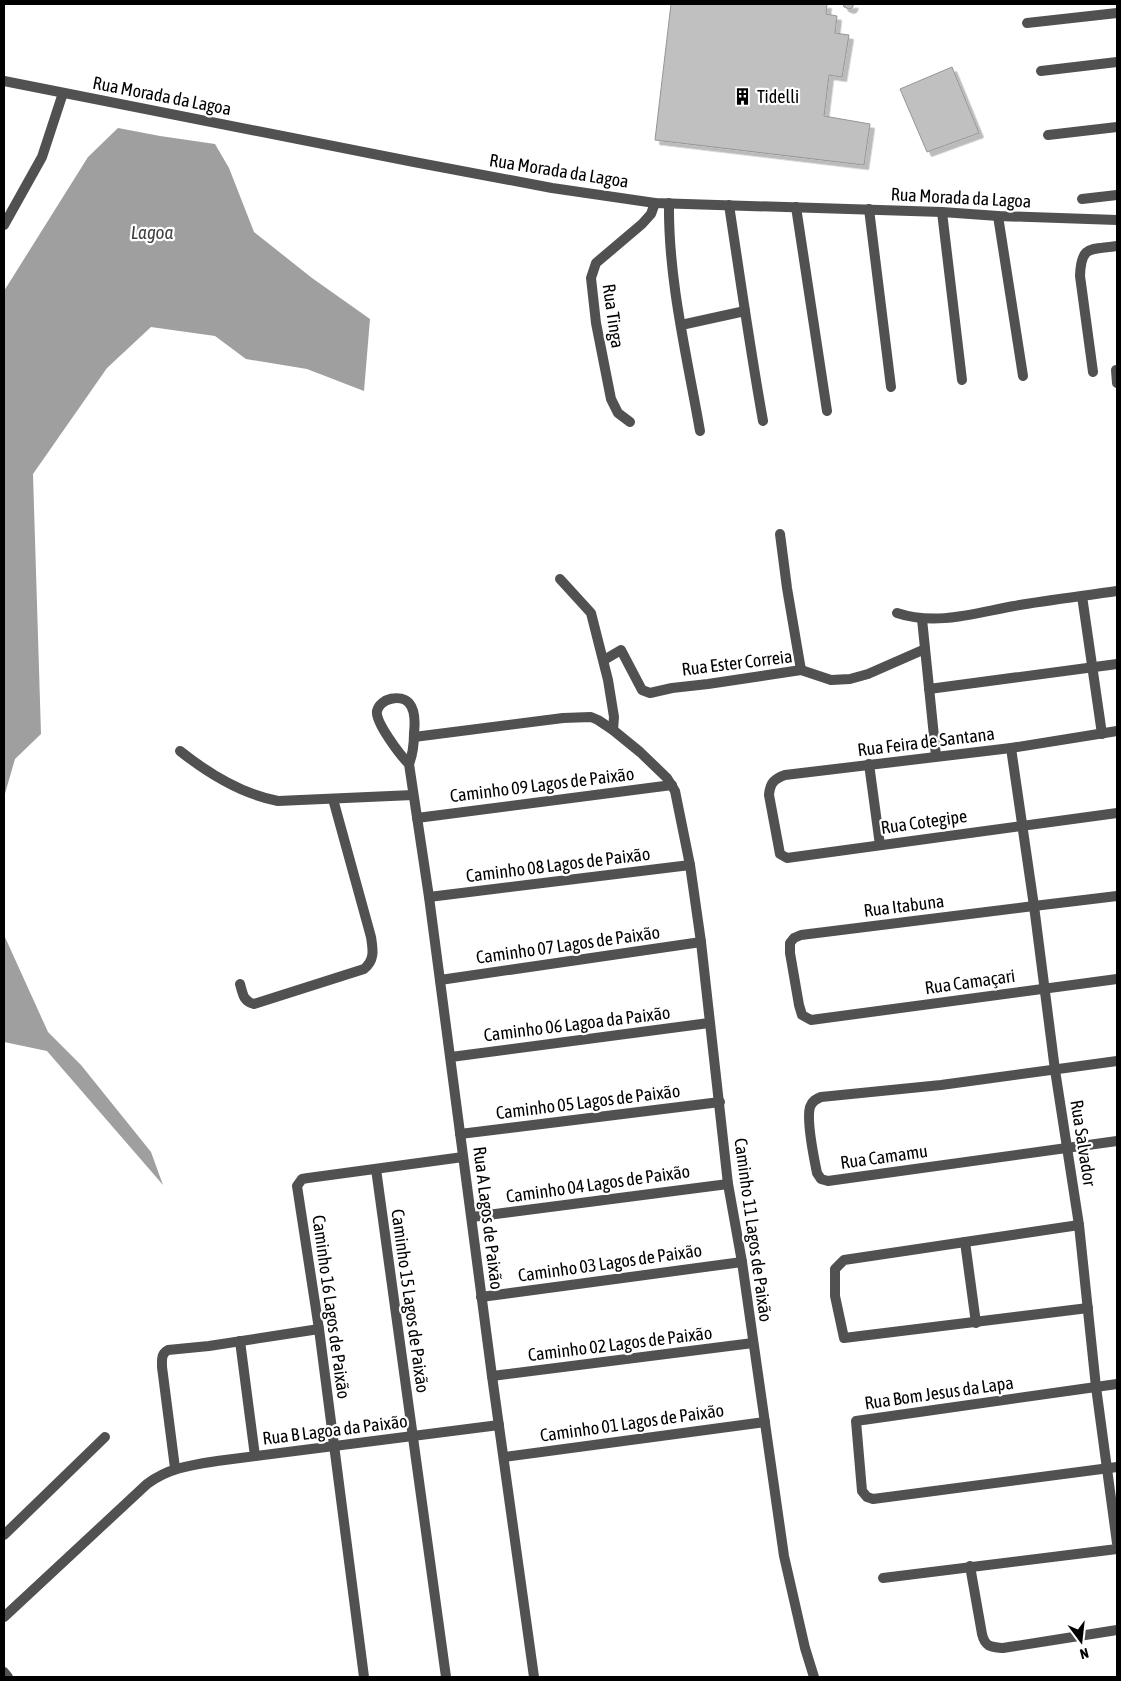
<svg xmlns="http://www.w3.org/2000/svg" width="1121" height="1681" viewBox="0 0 1121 1681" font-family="'Asap Condensed',sans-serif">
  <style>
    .water { fill: #9f9f9f }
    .building { fill: #c0c0c0; stroke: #959595; filter: url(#shadow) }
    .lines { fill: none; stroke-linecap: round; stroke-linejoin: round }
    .minor { stroke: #515151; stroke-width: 10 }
    .tertiary { stroke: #515151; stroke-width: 10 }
    .labels { text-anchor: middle; stroke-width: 4.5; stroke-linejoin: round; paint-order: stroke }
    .street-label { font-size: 18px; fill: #000; stroke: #fff }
    .poi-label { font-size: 18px; fill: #000; stroke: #fff; text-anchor: start }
    .water-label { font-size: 19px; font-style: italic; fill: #404040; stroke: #fff }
  </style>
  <defs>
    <filter id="shadow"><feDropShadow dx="4.5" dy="4.5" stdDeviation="0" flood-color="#0004"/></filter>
  </defs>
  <rect width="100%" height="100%" fill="#fff"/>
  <!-- water -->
  <g class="water">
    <path d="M 118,128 L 160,136 L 215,144 L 229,168 L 254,232 L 312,278 L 370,319 L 364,391 L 307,369 L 246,359 L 215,336 L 151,327 L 107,368 L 33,474 L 41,734 L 15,759 L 4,797 L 4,291 L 88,157 Z"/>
    <path d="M 4,935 L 48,1032 L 81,1065 L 151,1152 L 163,1185 L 47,1051 L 4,1042 Z"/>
  </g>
  <!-- building -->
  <g class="building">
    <path d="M 671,4 L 827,4 L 826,14 L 837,16 L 835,33 L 849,35 L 842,77 L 829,75 L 824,116 L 870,124 L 864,165 L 655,140 Z"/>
    <path d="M 843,4 L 854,4 L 852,8 L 849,9 L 844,7 Z"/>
    <path d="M 952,67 L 979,133 L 927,152 L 900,89 Z"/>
  </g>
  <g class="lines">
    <!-- minor -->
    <g class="minor">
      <path d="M 1027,23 L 1117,13"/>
      <path d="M 1041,71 L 1117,62"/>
      <path d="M 1048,135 L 1117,127"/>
      <path d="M 1082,199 L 1117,195"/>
      <path d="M 669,203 C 668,280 687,356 700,431"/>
      <path d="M 729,205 C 740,277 750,349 763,421"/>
      <path d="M 796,207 L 827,411"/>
      <path d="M 869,209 L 891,387"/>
      <path d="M 942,212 L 962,380"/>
      <path d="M 998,216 L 1023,376"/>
      <path d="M 4,225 L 42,157 L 63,93"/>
      <path d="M 681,325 L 745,311"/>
      <path d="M 1116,370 L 1117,383"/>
      <path d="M 1093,372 L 1080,276 C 1081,244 1091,250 1117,246"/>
      <path d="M 630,422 L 618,413 L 611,399 L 596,323 L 591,278 L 596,263 L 642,224 L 651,214 L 655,203"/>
      <path d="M 780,534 L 787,588 L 801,670"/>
      <path d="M 560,579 L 591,613 L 608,680 L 614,717 L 613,730"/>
      <path d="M 1082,596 L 1102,734"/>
      <path d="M 897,613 C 936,626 975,613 1014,606 C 1048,600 1083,596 1117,591"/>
      <path d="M 922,619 L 936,756"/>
      <path d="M 604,660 L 621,650 L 642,690 L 650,693 L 672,688 L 708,684 L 801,670 L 831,680 L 850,679 L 868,674 L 925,649"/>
      <path d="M 929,689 L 1117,664"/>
      <path d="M 1117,731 L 1011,748 L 785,775 C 774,779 770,783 769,795 L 780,854 L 787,858 L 1117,813"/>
      <path d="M 414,737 L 563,718 L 591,717 L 598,720 L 613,730 L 640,752 L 667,778 L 675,791 L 690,865 L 701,942 L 728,1184 L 742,1262 L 784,1556 L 805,1648 L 814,1677"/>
      <path d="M 1011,748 L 1034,906 L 801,935 L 794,938 L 790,943 L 790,953 L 799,1005 L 802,1015 L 811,1020 L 1117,979"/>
      <path d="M 180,751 C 209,774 241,794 278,801 L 413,795"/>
      <path d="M 409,764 C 400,755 375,722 377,711 C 380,698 401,694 409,703 C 416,711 415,724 414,733 C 414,744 413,754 409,764 L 429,897 L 492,1376 L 534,1677"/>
      <path d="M 869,764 L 880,845"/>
      <path d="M 417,818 L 672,785"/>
      <path d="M 429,897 L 690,865"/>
      <path d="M 440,980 L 701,942"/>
      <path d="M 240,984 C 243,994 243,1001 254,1004 L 364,969 C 375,960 373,950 371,937 L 333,799"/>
      <path d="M 451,1057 L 709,1023"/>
      <path d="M 1117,1061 L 941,1085 L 821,1097 C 816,1099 812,1101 810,1107 C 806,1121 814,1158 817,1173 L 821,1179 L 828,1181 L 1117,1141"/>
      <path d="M 460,1134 L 720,1102"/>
      <path d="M 376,1169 L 446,1677"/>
      <path d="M 472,1217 L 728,1184"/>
      <path d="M 1079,1225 L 844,1260 L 835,1269 L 835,1296 L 844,1338 L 1088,1308"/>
      <path d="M 965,1242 L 976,1323"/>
      <path d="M 481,1297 L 742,1262"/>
      <path d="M 240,1341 L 255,1456"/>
      <path d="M 492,1376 L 753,1343"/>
      <path d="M 1117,1384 L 856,1421 L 862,1491 L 867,1497 L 873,1499 L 1117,1467"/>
      <path d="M 504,1457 L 765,1422"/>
      <path d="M 175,1468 L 162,1367 C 162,1359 161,1354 168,1350 L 209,1346 L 319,1329"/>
      <path d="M 4,1535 L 105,1437"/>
      <path d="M 970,1566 L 982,1634 C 985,1647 991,1647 1003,1648 L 1117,1630"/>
      <path d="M 883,1578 L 1117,1549"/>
      <path d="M 4,1617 L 147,1484 C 168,1468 191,1465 217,1461 L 499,1425"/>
      <path d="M 4,1672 L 8,1677"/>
      <path d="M 364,1677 L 319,1329 L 297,1186 L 302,1179 L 308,1178 L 463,1157"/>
    </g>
    <!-- tertiary -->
    <g class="tertiary">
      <path d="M 4,81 L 414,162 L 552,188 L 655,203 L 942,212 L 998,216 L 1117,220"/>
      <path d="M 1117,896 L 1034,906 L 1055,1070 L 1079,1225 L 1096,1387 L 1117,1543"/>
    </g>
  </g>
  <!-- icons -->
  <defs>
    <symbol id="building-bare" viewBox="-9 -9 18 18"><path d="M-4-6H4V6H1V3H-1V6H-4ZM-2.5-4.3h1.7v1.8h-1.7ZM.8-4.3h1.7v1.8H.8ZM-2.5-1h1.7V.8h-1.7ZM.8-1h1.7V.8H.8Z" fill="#000" stroke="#fff" stroke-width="2.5" paint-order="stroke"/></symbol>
  </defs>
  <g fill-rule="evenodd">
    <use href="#building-bare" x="730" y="84" width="25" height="25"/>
  </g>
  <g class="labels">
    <!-- street labels -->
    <g class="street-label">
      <text transform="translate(162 96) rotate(11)" y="6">Rua Morada da Lagoa</text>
      <text transform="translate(559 171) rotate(9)" y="6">Rua Morada da Lagoa</text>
      <text transform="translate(961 198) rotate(3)" y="6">Rua Morada da Lagoa</text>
      <text transform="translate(613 316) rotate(82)" y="6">Rua Tinga</text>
      <text transform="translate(737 663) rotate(-7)" y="6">Rua Ester Correia</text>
      <text transform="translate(926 742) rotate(-7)" y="6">Rua Feira de Santana</text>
      <text transform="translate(542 785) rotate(-7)" y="6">Caminho 09 Lagos de Paixão</text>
      <text transform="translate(924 822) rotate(-8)" y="6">Rua Cotegipe</text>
      <text transform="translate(558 865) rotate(-7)" y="6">Caminho 08 Lagos de Paixão</text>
      <text transform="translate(904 906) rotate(-7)" y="6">Rua Itabuna</text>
      <text transform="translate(568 945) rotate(-8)" y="6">Caminho 07 Lagos de Paixão</text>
      <text transform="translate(970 982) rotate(-8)" y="6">Rua Camaçari</text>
      <text transform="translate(577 1024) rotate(-7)" y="6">Caminho 06 Lagoa da Paixão</text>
      <text transform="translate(588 1102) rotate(-7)" y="6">Caminho 05 Lagos de Paixão</text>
      <text transform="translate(1083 1143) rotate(81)" y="6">Rua Salvador</text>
      <text transform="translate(884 1157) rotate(-8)" y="6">Rua Camamu</text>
      <text transform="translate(598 1184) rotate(-8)" y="6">Caminho 04 Lagos de Paixão</text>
      <text transform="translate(488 1218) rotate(83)" y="6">Rua A Lagos de Paixão</text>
      <text transform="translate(753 1230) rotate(82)" y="6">Caminho 11 Lagos de Paixão</text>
      <text transform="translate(610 1263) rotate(-8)" y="6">Caminho 03 Lagos de Paixão</text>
      <text transform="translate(410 1301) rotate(82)" y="6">Caminho 15 Lagos de Paixão</text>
      <text transform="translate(331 1307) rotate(82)" y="6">Caminho 16 Lagos de Paixão</text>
      <text transform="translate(620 1344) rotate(-7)" y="6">Caminho 02 Lagos de Paixão</text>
      <text transform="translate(939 1393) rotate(-8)" y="6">Rua Bom Jesus da Lapa</text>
      <text transform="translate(632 1423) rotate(-8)" y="6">Caminho 01 Lagos de Paixão</text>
      <text transform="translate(335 1430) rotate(-7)" y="6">Rua B Lagoa da Paixão</text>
    </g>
    <!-- poi labels -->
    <g class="poi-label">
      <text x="757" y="103">Tidelli</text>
    </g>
    <!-- water labels -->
    <g class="water-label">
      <text x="152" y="239">Lagoa</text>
    </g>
  </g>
  <!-- border -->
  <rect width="1121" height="1681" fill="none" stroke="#000000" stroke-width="10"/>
  <!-- north arrow -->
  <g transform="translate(1081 1641) rotate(165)" stroke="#ffffff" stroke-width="4" paint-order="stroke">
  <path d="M0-4L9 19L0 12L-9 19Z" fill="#000000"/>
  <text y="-8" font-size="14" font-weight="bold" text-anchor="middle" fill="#000000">N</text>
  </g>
</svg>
